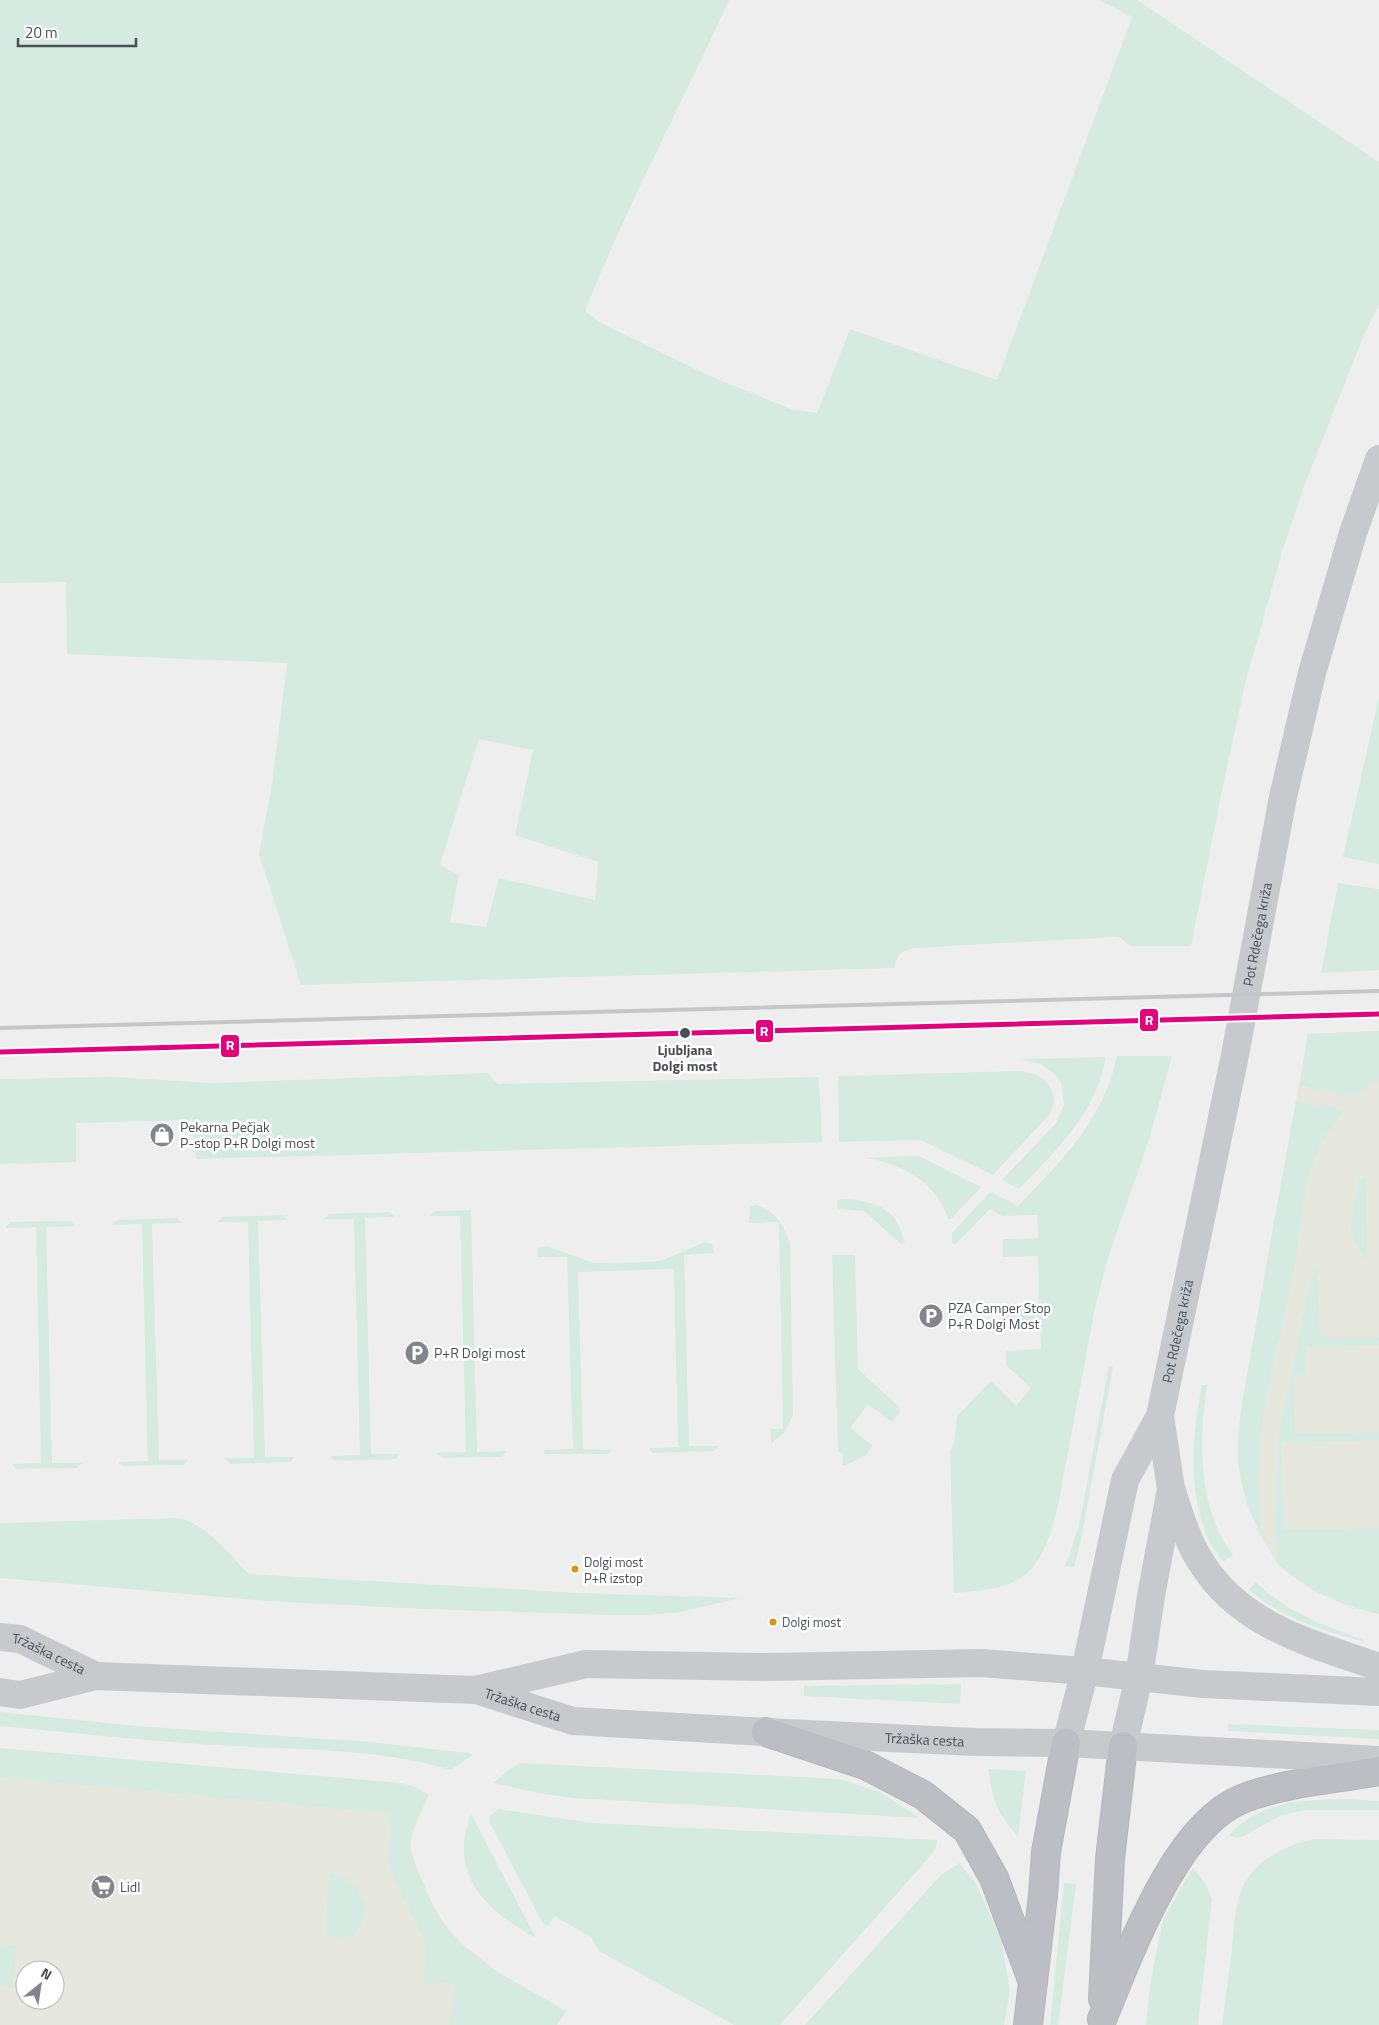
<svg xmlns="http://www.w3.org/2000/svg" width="1379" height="2025" viewBox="0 0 1379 2025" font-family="'Titillium Web',sans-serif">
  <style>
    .commercial { fill: #e6e7df; fill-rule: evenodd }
    .green { fill: #d5ebe2; fill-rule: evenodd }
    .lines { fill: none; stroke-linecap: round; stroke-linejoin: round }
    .highway-casing { stroke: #b4b6bc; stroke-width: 30 }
    .major { stroke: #c7c9cc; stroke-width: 28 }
    .highway { stroke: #bcbec4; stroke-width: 28 }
    .rail { stroke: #c5c6c8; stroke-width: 4 }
    .rail-1-casing { stroke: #fff; stroke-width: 9 }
    .rail-1 { stroke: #e5007d; stroke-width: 5 }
    .stop-dot { fill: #484d58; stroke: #fff; stroke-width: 2 }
    .bus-dot { fill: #d49412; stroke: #fff; stroke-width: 2 }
    .labels { text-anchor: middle; stroke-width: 5; stroke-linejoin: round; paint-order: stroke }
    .bus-label { font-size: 13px; fill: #484d58; stroke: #fff; text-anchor: start }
    .street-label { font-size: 14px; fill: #484d58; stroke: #fff }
    .stop-label { font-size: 14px; font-weight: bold; fill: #484d58; stroke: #fff }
    .poi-label { font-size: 14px; fill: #484d58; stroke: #fff; text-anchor: start }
    .line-badge { stroke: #fff; stroke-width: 2 }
    .badge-label { font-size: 14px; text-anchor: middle; font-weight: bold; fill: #fff }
  </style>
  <rect width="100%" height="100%" fill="#efeeee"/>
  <!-- commercial -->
  <g class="commercial">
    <path d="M 1379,1031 L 1379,1614 L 1344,1604 L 1312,1590 L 1278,1565 L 1261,1536 L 1247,1505 L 1238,1460 L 1240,1423 L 1261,1297 L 1308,1034 Z"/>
    <path d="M 0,1754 L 416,1787 L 429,1795 L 413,1831 L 410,1845 L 415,1863 L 431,1902 L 445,1925 L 461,1943 L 498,1972 L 566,2011 L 557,2025 L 0,2025 ZM 25,1970 L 55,1970 L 55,2000 L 25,2000 Z"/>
  </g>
  <!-- green -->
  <g class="green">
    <path d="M 0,0 L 729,0 C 682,104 627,205 585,311 L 601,323 L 710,376 L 791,409 L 817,413 L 850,329 L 997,380 L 1132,17 L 1099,0 L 1137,0 L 1379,162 L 1379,304 L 1362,340 L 1305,484 L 1283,549 L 1246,680 L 1222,791 L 1191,946 L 1130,946 L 1121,938 L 1116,937 L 914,948 C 903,950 895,956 895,968 L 301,985 L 259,854 L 272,784 L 287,663 L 67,654 L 66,582 L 0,583 ZM 479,739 L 533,750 L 515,835 L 598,862 L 595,900 L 499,878 L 486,927 L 450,922 L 459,875 L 440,865 Z"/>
    <path d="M 1379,697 L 1379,864 L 1343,857 Z"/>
    <path d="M 1338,883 L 1379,889 L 1379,970 L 1321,973 Z"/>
    <path d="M 1379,1031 L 1379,1080 L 1367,1086 L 1355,1097 L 1300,1085 L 1308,1034 Z"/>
    <path d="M 1117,1056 L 1172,1056 L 1149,1140 L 1110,1252 L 1095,1308 L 1057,1511 C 1039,1578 1022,1589 954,1593 L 950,1451 L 954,1443 L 957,1416 L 991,1381 L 1016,1406 L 1031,1388 L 1006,1365 L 1006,1351 L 1041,1349 L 1040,1327 L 1006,1327 L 1005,1304 L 1039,1303 L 1038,1256 L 1003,1257 L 1003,1239 L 1038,1238 L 1037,1215 L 1002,1216 L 990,1209 L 955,1245 L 952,1243 L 952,1233 L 990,1192 L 1018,1206 C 1062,1160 1103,1121 1117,1056 Z"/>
    <path d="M 1106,1057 C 1097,1112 1056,1151 1019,1189 L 1002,1180 L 1056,1123 L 1064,1105 L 1061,1082 L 1053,1073 L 1041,1064 L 1020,1059 Z"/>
    <path d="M 1021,1071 C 1044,1073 1062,1091 1050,1114 L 993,1175 L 921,1140 L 839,1142 L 838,1076 Z"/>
    <path d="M 487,1073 L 498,1084 L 819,1077 L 822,1142 L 196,1159 L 192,1120 L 76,1123 L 76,1162 L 0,1164 L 0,1079 L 113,1077 L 212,1083 Z"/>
    <path d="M 1296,1101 L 1336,1108 L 1342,1110 L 1342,1115 C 1302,1154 1303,1218 1294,1270 C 1285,1322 1268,1374 1262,1426 C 1258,1463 1259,1499 1261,1536 C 1250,1511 1240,1487 1238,1460 C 1236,1423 1246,1384 1252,1347 C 1266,1265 1281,1183 1296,1101 Z"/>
    <path d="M 919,1156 L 981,1187 L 951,1219 L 948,1219 C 937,1182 901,1163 865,1158 Z"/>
    <path d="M 1359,1179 L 1366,1179 L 1367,1262 L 1350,1232 Z"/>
    <path d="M 842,1199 C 860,1199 887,1204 896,1221 C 901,1227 902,1236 905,1243 L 902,1245 L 864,1211 L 838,1209 L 837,1201 Z"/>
    <path d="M 757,1205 C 776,1212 784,1225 790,1244 L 793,1415 L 785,1432 L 771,1444 L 771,1429 L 783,1429 L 779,1222 L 749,1223 L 750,1206 Z"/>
    <path d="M 471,1210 L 477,1452 L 507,1451 L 502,1457 L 442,1458 L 436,1453 L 466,1452 L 460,1216 L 430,1216 L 435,1211 Z"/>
    <path d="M 389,1212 L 394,1215 L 394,1217 L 365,1218 L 371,1454 L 400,1454 L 395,1459 L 336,1461 L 331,1459 L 330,1456 L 360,1455 L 354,1219 L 324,1219 L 329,1214 Z"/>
    <path d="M 282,1215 L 288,1220 L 258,1221 L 265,1457 L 294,1457 L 291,1462 L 230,1464 L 224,1458 L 254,1458 L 248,1222 L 218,1222 L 222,1217 Z"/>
    <path d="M 177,1218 L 182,1223 L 152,1224 L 159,1460 L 188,1460 L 184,1465 L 123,1466 L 119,1464 L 118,1462 L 148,1461 L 142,1224 L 112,1225 L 117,1220 Z"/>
    <path d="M 71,1221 L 75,1226 L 46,1227 L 52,1463 L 82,1463 L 77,1468 L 16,1469 L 12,1464 L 41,1463 L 36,1227 L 6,1228 L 10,1222 Z"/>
    <path d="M 705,1242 L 712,1244 L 714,1253 L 684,1255 L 689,1446 L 719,1446 L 714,1451 L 653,1453 L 649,1449 L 649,1448 L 678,1447 L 674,1269 L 578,1272 L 583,1449 L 612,1450 L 608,1454 L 545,1454 L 543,1450 L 573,1449 L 567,1257 L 538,1257 L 538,1248 L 546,1246 L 594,1263 L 650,1262 L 663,1260 Z"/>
    <path d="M 832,1255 L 855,1255 L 858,1369 L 900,1408 L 899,1413 L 892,1422 L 868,1404 L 850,1428 L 873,1446 L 864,1457 L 843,1466 L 843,1454 L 838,1452 Z"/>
    <path d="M 1317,1267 L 1320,1339 L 1379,1338 L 1379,1345 L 1306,1347 L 1307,1375 L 1293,1376 L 1295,1434 L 1379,1432 L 1379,1440 L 1281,1443 L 1284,1530 L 1379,1528 L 1379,1614 C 1341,1606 1307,1590 1278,1564 L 1275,1530 L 1278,1436 L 1309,1289 Z"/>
    <path d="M 1109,1366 L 1113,1367 L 1081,1540 L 1074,1567 L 1064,1566 L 1070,1555 L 1080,1520 Z"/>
    <path d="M 1202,1385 L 1207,1385 C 1199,1442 1197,1507 1233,1555 L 1223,1562 C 1216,1552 1208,1541 1204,1529 C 1188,1482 1193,1432 1202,1385 Z"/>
    <path d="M 174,1518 C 205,1520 228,1554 249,1574 L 580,1593 L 740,1598 L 681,1612 L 648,1615 L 610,1615 L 423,1609 L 268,1601 L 0,1578 L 0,1523 Z"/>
    <path d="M 1256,1582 C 1286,1612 1324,1625 1363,1640 L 1364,1642 C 1322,1630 1283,1619 1249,1590 Z"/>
    <path d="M 961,1684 L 960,1704 L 804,1696 L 804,1686 Z"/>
    <path d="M 0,1712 L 137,1726 L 370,1742 L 469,1753 L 473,1755 L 451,1770 C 381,1749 304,1750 232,1746 C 154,1742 77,1733 0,1726 Z"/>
    <path d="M 1228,1724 L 1379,1730 L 1379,1739 L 1228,1731 Z"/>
    <path d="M 0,1748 L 401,1783 L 416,1787 L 429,1795 C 421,1809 410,1828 410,1845 C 411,1858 419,1873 424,1885 C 429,1899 436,1913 445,1925 C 473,1964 525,1988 566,2011 L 557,2025 L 450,2025 L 454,1983 L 423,1981 L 427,1946 L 387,1863 L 390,1824 L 387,1823 L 388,1813 L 0,1777 Z"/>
    <path d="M 519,1763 L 840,1779 L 880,1792 L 920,1818 L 573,1798 L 543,1794 L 493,1783 L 508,1770 Z"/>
    <path d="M 988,1769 L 1026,1771 L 1018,1837 C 995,1810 994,1803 988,1769 Z"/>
    <path d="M 1347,1799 L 1379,1801 L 1379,1810 L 1306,1810 L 1282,1815 L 1242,1837 L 1236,1838 L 1229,1835 C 1262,1800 1302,1800 1347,1799 Z"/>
    <path d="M 498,1809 L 593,1823 L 937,1840 L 937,1844 L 933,1853 L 780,2025 L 734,2025 L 599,1951 L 591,1937 L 554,1916 L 548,1926 L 543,1924 L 490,1823 L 490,1816 Z"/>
    <path d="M 471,1814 L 536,1938 C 486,1911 447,1874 471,1814 Z"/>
    <path d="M 1315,1839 L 1379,1840 L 1379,2025 L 1222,2025 C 1225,2000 1229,1974 1232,1949 C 1234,1929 1234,1907 1242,1889 C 1254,1860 1287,1844 1315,1839 Z"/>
    <path d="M 959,1863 L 975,1882 L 1001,1938 L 1010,1991 L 1004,2025 L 805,2025 L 941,1875 Z"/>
    <path d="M 1193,1868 L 1205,1883 L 1212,1899 L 1198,2025 L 1146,2025 L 1150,1985 L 1163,1919 Z"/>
    <path d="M 331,1874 C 362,1876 379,1918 350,1937 L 330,1936 L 325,1933 L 329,1876 Z"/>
    <path d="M 1064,1883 L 1076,1884 L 1058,2025 L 1050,2025 Z"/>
    <path d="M 0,1944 L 17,1946 L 12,1988 L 6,1988 L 0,1984 Z"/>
  </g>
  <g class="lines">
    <defs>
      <g id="highway">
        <path d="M 766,1732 L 865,1765 L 923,1795 L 967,1830 L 994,1878 L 1033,1982"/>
        <path d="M 1103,1999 L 1110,1859 L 1123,1746"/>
        <path d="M 1102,2019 C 1129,1956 1174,1826 1242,1799 C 1281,1783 1336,1779 1379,1771"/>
        <path d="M 1028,2025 L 1043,1895 L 1046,1852 L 1066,1743"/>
      </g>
    </defs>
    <!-- highway casing -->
    <use href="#highway" class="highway-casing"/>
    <!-- major -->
    <g class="major">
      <path d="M 1172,1491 C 1180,1516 1187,1540 1201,1562 C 1240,1626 1313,1644 1379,1667"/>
      <path id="s1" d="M 0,1637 L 20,1639 L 96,1676"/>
      <path id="s2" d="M 476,1690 L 573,1721 L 766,1732 L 975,1742 L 1066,1743 L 1379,1760"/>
      <path d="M 0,1692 L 20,1695 L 96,1676 L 475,1690 L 586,1664 L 768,1667 L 981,1663 L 1085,1671 L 1203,1684 L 1379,1692"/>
      <path id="s3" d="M 1066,1743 L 1085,1671 L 1125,1480 L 1160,1416 L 1235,1055 L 1283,797 L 1312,673 L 1353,533 L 1379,459"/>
      <path d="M 1123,1746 L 1139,1677 L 1151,1596 L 1171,1489 L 1160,1416"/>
    </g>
    <!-- highway -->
    <use href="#highway" class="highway"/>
    <!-- rail -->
    <path class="rail" d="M 0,1028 L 1379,991"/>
    <defs>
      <path id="rail-1" d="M 0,1052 L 1379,1014"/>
    </defs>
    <!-- rail-1 casing -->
    <use href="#rail-1" class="rail-1-casing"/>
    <!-- rail-1 -->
    <use href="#rail-1" class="rail-1"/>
  </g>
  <!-- icons -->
  <defs>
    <symbol id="shop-disc" viewBox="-11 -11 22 22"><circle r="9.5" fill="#82858c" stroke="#fff"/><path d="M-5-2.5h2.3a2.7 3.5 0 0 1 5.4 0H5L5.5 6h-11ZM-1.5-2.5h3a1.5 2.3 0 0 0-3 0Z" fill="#fff"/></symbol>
    <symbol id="parking-disc" viewBox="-11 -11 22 22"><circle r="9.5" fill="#82858c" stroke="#fff"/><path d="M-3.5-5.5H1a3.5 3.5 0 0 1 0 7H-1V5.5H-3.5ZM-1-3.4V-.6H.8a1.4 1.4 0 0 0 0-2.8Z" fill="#fff"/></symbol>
    <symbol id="supermarket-disc" viewBox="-11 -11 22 22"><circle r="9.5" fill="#82858c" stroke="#fff"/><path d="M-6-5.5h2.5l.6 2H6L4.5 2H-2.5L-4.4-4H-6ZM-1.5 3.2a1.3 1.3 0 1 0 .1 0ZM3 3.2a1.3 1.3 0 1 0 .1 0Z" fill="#fff"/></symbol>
  </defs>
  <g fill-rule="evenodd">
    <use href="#shop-disc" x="148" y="1121" width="28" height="28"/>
    <use href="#parking-disc" x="917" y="1302" width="28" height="28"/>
    <use href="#parking-disc" x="403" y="1339" width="28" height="28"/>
    <use href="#supermarket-disc" x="89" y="1873" width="28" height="28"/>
  </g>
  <!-- markers -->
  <circle class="stop-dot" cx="685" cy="1033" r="6"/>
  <g class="bus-dot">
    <circle cx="575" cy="1569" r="4.5"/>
    <circle cx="773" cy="1622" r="4.5"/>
  </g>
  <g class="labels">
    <!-- bus labels -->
    <g class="bus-label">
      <text x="584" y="1567">Dolgi most<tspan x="584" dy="16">P+R izstop</tspan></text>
      <text x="782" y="1627">Dolgi most</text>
    </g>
    <!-- street labels -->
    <g class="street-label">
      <text dy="5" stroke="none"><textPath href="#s3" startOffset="834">Pot Rdečega križa</textPath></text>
      <text dy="5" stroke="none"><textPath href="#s3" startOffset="429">Pot Rdečega križa</textPath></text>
      <text dy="5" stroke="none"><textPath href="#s1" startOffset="52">Tržaška cesta</textPath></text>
      <text dy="5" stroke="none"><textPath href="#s2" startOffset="49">Tržaška cesta</textPath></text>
      <text dy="5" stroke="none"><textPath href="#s2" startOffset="454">Tržaška cesta</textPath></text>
    </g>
    <!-- stop labels -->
    <g class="stop-label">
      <text x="685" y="1055">Ljubljana<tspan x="685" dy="16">Dolgi most</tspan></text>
    </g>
    <!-- poi labels -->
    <g class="poi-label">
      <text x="180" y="1132">Pekarna Pečjak<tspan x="180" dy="16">P-stop P+R Dolgi most</tspan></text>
      <text x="948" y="1313">PZA Camper Stop<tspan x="948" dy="16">P+R Dolgi Most</tspan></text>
      <text x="434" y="1358">P+R Dolgi most</text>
      <text x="120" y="1892">Lidl</text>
    </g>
  </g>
  <g class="line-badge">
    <rect x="1139" y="1008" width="20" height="24" rx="5" fill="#e5007d"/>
    <rect x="755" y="1019" width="19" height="24" rx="5" fill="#e5007d"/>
    <rect x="220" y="1034" width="20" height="24" rx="5" fill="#e5007d"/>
  </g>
  <g class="badge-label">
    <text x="1149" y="1025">R</text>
    <text x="764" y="1036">R</text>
    <text x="230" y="1050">R</text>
  </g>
  <!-- north arrow -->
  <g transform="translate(40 1985) rotate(30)"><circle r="24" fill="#ffffff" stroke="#b6b8bc"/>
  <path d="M0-4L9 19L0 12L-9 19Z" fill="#82858c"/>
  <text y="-8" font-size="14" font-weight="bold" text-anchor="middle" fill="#484d58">N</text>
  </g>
  <!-- scale -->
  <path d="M18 38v8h118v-8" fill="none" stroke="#484d58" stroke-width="2.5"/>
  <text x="25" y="38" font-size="15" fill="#484d58" stroke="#ffffff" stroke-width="4" paint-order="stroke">20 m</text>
</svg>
